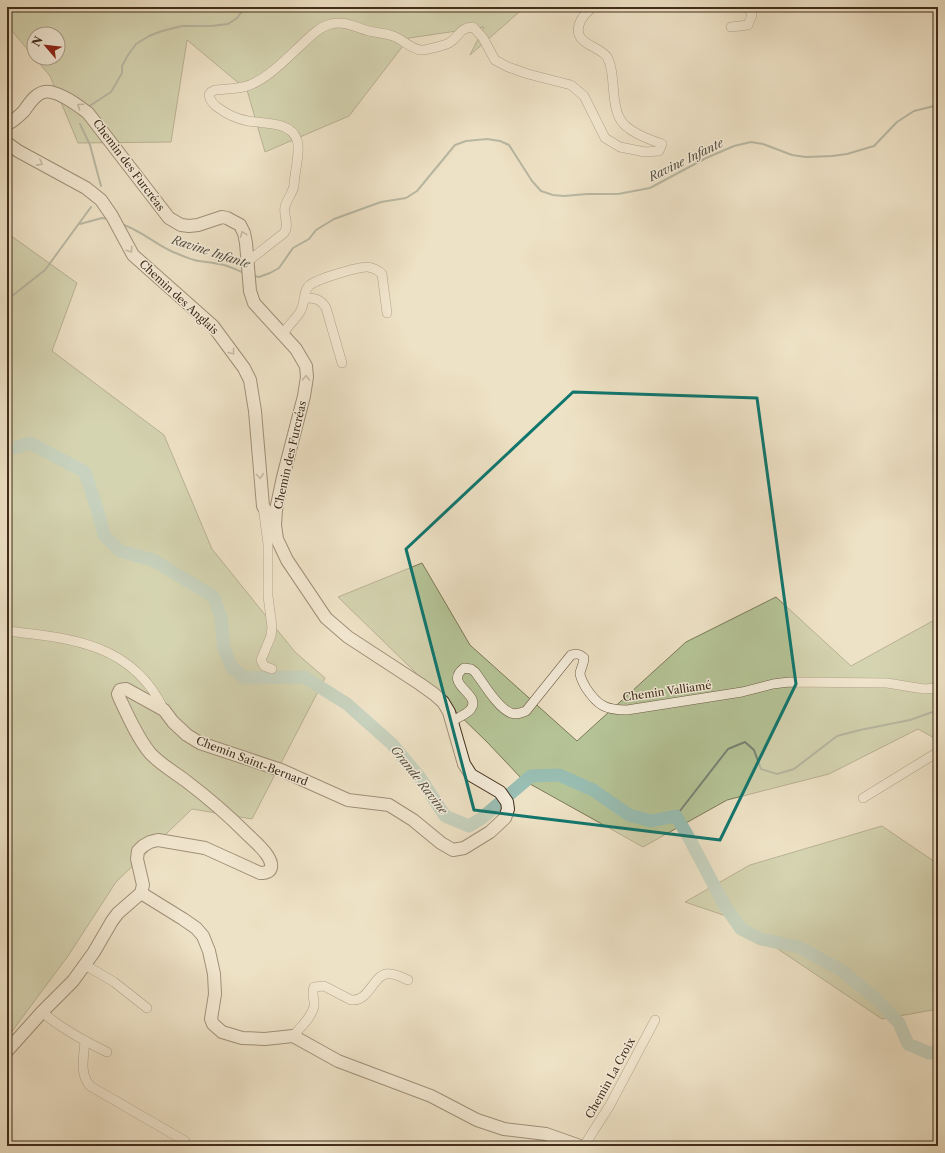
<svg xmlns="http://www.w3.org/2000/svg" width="945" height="1153" viewBox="0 0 945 1153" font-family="'Libre Caslon Text',serif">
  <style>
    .green { fill: #b5c497; stroke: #7b7858 }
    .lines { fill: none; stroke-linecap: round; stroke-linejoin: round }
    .stream { stroke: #768476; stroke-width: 2 }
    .river { stroke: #99beb3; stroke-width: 13 }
    .street-casing { stroke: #6c5a45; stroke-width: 10 }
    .secondary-casing { stroke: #412d1a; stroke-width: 14 }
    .street { stroke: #f4ecda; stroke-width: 9 }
    .secondary { stroke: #f4ecda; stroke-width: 12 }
    .oneway { stroke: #9a8c7a }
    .marked { fill: none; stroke: #0f766e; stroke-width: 3; stroke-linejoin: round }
    .labels { text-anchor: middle; stroke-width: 3; stroke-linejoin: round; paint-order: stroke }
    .street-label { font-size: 11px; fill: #412d1a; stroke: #f4ecda }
    .water-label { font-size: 12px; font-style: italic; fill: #575140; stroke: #f4ecda }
  </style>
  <rect width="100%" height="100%" fill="#eee2c6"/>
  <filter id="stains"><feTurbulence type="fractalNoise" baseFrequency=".005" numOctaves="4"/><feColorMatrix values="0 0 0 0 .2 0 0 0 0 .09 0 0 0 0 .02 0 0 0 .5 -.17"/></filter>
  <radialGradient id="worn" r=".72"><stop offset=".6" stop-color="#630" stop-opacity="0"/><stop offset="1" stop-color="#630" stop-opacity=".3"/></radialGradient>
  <!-- green -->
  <g class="green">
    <path d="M 14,7 L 525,7 L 470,55 L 484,27 L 409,38 L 349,116 L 265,152 L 247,90 L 187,40 L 171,142 L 78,143 L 50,76 L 35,58 L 58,58 L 58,34 L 34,34 L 34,57 L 7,25 L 7,17 Z"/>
    <path d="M 7,233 L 77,283 L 52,351 L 164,435 L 212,549 L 295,652 L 325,678 L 252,819 L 192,809 L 116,882 L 68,956 L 7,1038 Z"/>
    <path d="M 422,563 L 470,645 L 577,741 L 686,642 L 776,597 L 851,666 L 938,618 L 938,740 L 918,729 L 829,774 L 727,800 L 643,847 L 523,780 L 487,742 L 338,597 Z"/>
    <path d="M 882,826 L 938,864 L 938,1009 L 882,1019 L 732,918 L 685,902 L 750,865 Z"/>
  </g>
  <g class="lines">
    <!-- stream -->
    <g class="stream">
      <path d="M 88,107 L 111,92 L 122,73 L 122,66 L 128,55 L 136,44 L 149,36 L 162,31 L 182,26 L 211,26 L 228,24 L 237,18 L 245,7"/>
      <path d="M 80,124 L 90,145 L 101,186"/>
      <path d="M 80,224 L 102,218 L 108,219"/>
      <path d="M 121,224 C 139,229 155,244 173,252 C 181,255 191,260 199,261 C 208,262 215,263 224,265 C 231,267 237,270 244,273"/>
      <path d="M 254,276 L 259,277 L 270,273 L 279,268 L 293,248 L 309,239 L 316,230 L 334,219 L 381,202 L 406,198 L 417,191 L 455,145 L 466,141 L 487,139 L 500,141 L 509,145 L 532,181 L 541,191 L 553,195 L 564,196 L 587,194 L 618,194 L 650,188 L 706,158 L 734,146 L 751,142 L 763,144 L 792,155 L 806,157 L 832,156 L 847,154 L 874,146 L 897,122 L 914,111 L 938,105"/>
      <path d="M 7,300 L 45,270 L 91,207"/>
      <path d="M 676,816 L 728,749 L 745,742 L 754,750 L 761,769 L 777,774 L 794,769 L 837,736 L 860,730 L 910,720 L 938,710"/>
    </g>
    <!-- river -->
    <path class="river" d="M 7,450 L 30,443 L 85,472 L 98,512 L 104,535 L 120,551 L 153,560 L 214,597 L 221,618 L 224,649 L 232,668 L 245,678 L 304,677 L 347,704 L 392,744 L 421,779 L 445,816 L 469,826 L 482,818 L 531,776 L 559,775 L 593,790 L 629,815 L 651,821 L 676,816 L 689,838 L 725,906 L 741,929 L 761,939 L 799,947 L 841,970 L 875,998 L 899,1023 L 908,1044 L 929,1053 L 938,1052"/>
    <defs>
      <g id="street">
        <path d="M 731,27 L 748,25 L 752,15 L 748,7"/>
        <path d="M 247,262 L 284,233 C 290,224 283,216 285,207 C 287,199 292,194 294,186 C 294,174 301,150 297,140 C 291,121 264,124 248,121 C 238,119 228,115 220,109 C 215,106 210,101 209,95 L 211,92 L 215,90 C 224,89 234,89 243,87 C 263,83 284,61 299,47 C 308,39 318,27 331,24 C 345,20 356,28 369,31 C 377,33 385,33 393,36 C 402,39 410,48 420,50 C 423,51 446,45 449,43 C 460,37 458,28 473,27 L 483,38 L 495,60 L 508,67 L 528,74 L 571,85 L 584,96 L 605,138 L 620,147 L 645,152 L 659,151 L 662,144 C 648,139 625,131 619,117 C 614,107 614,94 613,84 C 612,75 612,65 607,57 C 599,45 569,44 581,20 C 585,14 587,11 593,7"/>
        <path d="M 305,298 C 315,298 321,299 326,308 L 342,363"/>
        <path d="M 283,335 C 287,325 297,319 301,310 C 305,303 303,290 310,285 C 317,279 360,266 368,267 C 374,268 378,270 382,274 L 387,313"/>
        <path d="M 263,507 L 268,544 L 268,596 L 272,627 L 271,636 L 261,660 L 264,666 L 272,669"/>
        <path d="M 7,631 C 72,638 133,644 164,710"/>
        <path d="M 451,722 C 457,718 465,715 470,710 C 484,694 442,685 464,668 L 471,669 L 475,672 C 484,684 498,708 511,713 C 516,715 521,713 526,711 L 571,655 C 577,653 580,654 584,658 C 584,663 581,668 580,673 C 580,678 584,684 586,688 C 598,706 606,710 627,710 L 742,692 L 773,684 L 789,682 L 887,683 L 924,689 L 938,688"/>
        <path d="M 863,798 L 938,752"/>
        <path d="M 85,965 L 114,982 L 147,1008"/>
        <path d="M 42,1012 C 62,1029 84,1041 107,1052"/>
        <path d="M 293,1036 C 300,1028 312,1017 314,1006 C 315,999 311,994 314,987 L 324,986 L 351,1000 C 371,1002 373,971 391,974 C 396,974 403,978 408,980"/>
        <path d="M 85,1041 C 84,1057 79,1073 90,1086 L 185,1141"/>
        <path d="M 584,1146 L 610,1105 L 655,1020"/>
      </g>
      <g id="secondary">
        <path d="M 7,124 C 13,122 19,116 24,111 C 29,104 35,94 44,92 C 56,89 79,106 88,113 L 169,218 L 181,225 L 189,226 L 198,225 L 222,217 L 227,218 L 240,225 L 244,233 L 246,243 L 250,291 L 254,303 L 296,349 L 306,366 L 307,377 L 304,396 L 283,477 L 276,510 L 275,525 L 277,539 L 287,560 L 326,618 L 348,637 L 420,684 L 434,694 L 443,702 L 449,712 L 464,764 L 471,775 L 500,792 L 507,802 L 508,809 L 505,818 L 490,832 L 464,848 L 453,850 L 441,843 L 413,820 L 389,805 L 348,800 L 281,770 L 200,743 L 187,735 L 173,722 L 164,710 L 126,689 L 120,690 L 118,694 L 119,697 C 128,716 137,737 150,753 C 160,764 174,772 186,781 C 207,797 227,814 246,833 C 253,840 261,846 267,855 C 273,864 274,873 260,873 L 205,848 L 158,840 L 150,842 L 143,846 L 138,851 L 137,859 L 143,885 L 141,893 L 118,913 L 112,921 L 94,952 L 73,981 L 42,1012 L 7,1051"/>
        <path d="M 7,143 L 18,151 L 86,188 L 101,200 L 112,216 L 133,255 L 213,326 L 244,368 L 250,380 L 255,411 L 263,506 L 275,525"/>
        <path d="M 141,893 L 183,919 L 196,928 L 203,936 L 209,951 L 214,974 L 215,994 L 211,1019 L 213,1024 L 222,1032 L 242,1038 L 265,1039 L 293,1036 L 338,1061 L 431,1096 L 477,1120 L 504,1129 L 546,1134 L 580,1146"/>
      </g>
    </defs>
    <!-- street casing -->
    <use href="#street" class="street-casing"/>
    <!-- secondary casing -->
    <use href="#secondary" class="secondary-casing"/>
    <!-- street -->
    <use href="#street" class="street"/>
    <!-- secondary -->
    <use href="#secondary" class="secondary"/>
  </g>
  <!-- one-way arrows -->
  <defs><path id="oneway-chevron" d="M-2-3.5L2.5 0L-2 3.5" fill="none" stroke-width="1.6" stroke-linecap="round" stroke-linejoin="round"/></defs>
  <g class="oneway">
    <use href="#oneway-chevron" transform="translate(80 106) rotate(-145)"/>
    <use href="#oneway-chevron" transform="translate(40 163) rotate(29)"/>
    <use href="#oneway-chevron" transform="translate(243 234) rotate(-111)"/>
    <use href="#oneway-chevron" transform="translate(130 250) rotate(56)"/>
    <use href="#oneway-chevron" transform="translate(232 352) rotate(53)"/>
    <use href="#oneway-chevron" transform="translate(306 378) rotate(-88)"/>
    <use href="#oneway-chevron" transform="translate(260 476) rotate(85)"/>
  </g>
  <!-- marked area -->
  <path d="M0 0H945V1153H0ZM 573,392 L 757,398 L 796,684 L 720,840 L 474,810 L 406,549 Z" fill="#eee2c6" fill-opacity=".55" fill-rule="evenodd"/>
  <path class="marked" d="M 573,392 L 757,398 L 796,684 L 720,840 L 474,810 L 406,549 Z"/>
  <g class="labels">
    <!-- street labels -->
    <g class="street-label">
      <text transform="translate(129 165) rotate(53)" y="4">Chemin des Furcréas</text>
      <text transform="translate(179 297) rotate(43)" y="4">Chemin des Anglais</text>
      <text transform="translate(290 455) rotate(-77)" y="4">Chemin des Furcréas</text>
      <text transform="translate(667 691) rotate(-8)" y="4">Chemin Valliamé</text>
      <text transform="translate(252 761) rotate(21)" y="4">Chemin Saint-Bernard</text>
      <text transform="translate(610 1078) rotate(-61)" y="4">Chemin La Croix</text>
    </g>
    <!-- water labels -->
    <g class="water-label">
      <text transform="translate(686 160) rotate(-26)" y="4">Ravine Infante</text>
      <text transform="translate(211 252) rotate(18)" y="4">Ravine Infante</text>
      <text transform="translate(419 780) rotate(52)" y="4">Grande Ravine</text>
    </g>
  </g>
  <!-- margin -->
  <rect width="945" height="1153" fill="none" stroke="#eee2c6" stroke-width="24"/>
  <rect x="8" y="8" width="929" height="1137" fill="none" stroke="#412d1a" stroke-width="2"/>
  <rect x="12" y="12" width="921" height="1129" fill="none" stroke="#412d1a"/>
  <!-- north arrow -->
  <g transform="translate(46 46) rotate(298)"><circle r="19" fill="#f4ecda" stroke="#aca08d"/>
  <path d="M0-3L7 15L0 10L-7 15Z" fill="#8f2418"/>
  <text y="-6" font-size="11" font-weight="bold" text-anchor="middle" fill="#412d1a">N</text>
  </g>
  <rect width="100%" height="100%" filter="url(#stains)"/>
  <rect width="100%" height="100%" fill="url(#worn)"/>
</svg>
